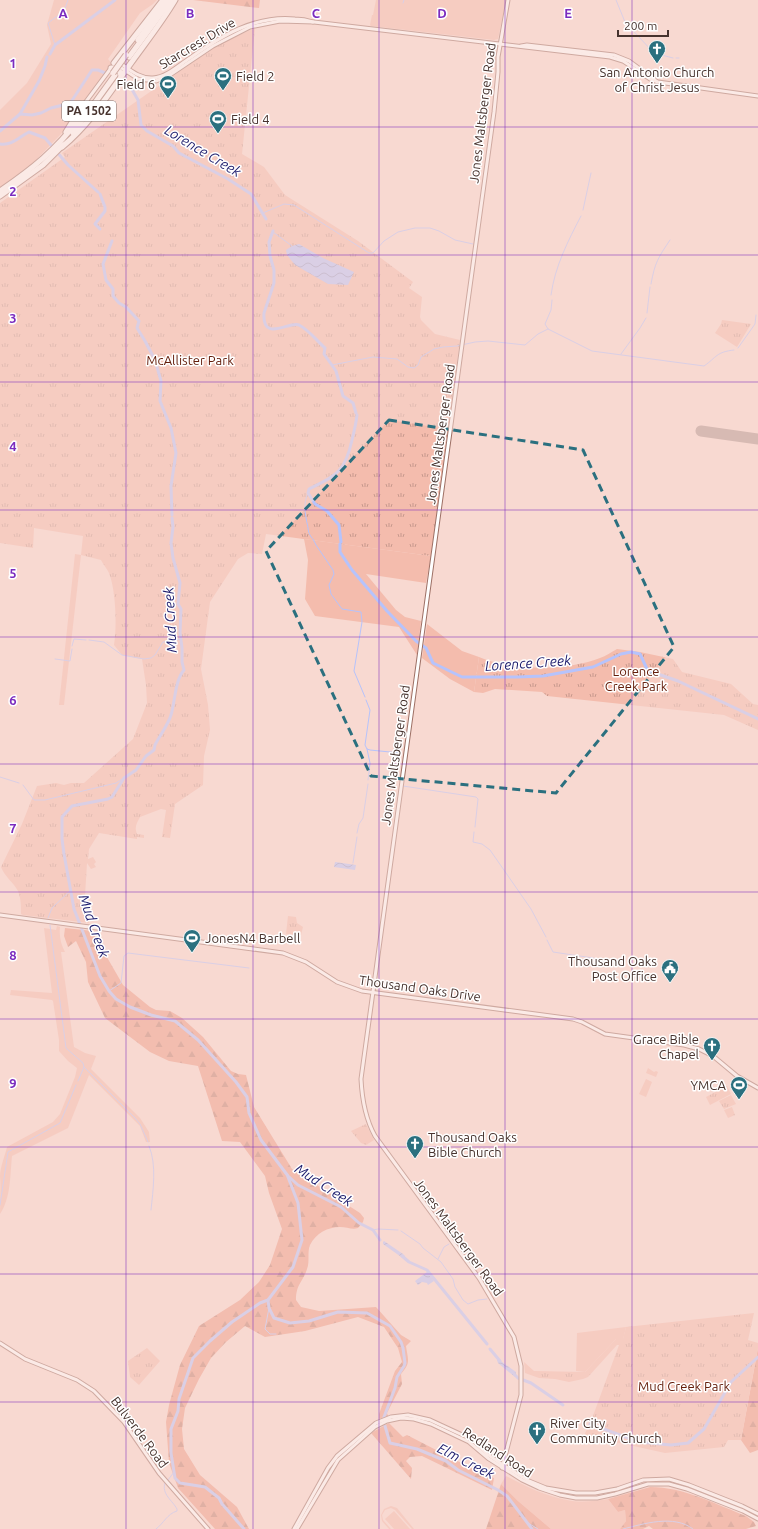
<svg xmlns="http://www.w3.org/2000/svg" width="758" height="1529" viewBox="0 0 758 1529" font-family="Ubuntu,sans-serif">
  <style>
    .green { fill: #f4bcad }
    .forest { fill: url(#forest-firs) }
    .park { fill: url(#park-tufts) }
    .water { fill: url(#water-waves) }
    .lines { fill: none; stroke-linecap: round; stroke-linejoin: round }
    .stream { stroke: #b6c3fc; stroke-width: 1 }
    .river { stroke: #b6c3fc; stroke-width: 3 }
    .runway { stroke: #b0958e; stroke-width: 11 }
    .secondary-casing { stroke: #9d7065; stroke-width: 5 }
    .highway-casing { stroke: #9d7065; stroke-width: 7 }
    .secondary { stroke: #fff; stroke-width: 3 }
    .highway { stroke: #fff; stroke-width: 5 }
    .highway-bridge-casing { stroke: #9d7065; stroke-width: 7; stroke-linecap: butt }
    .highway-bridge { stroke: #fff; stroke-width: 5 }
    .marked { fill: none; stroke: #2b707f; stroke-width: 3; stroke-dasharray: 8 5; stroke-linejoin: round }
    .grid { fill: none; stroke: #7b2cbf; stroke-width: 1; stroke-opacity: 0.55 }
    .labels { text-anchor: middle; stroke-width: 3; stroke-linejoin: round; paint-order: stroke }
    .shield { fill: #fff; stroke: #7e706d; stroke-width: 1 }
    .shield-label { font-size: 12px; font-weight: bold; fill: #47332e }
    .street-label { font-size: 13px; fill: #47332e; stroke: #fff }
    .poi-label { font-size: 13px; fill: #47332e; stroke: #fff; text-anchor: start }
    .park-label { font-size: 13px; fill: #631c09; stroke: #fff }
    .water-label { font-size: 14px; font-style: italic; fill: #1e1d6d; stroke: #fff }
    .grid-label { font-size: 13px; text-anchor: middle; font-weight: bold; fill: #7b2cbf; stroke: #fff; stroke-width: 3; stroke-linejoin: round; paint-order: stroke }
  </style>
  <defs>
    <pattern id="forest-firs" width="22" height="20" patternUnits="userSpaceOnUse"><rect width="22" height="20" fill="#ed9b86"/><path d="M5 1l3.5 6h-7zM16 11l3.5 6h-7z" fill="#c27f6e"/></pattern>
    <pattern id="park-tufts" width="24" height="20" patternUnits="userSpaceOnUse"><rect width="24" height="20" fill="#f4bcad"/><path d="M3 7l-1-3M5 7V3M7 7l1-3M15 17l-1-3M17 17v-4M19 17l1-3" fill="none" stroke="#c7998d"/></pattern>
    <pattern id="water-waves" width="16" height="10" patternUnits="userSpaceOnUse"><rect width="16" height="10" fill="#b6c3fc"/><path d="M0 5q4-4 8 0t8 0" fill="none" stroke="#969fcc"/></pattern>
  </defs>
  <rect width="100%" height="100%" fill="#f8d9d1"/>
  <!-- green -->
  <g class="green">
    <path d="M 54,0 L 157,0 L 153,4 L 140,13 L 108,59 L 112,64 L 61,134 L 32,164 L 0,188 L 0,110 L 27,83 L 51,44 L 47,25 Z"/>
    <path d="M 376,0 L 506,0 L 498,39 L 494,40 L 371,26 L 370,25 L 372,15 L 373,15 Z"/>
    <path d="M 304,539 L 431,556 L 426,583 L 366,574 L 396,610 L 405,617 L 421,621 L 417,655 L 399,627 L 315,616 L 305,599 L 308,560 Z"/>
    <path d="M 75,554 L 81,555 L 64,705 L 59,705 Z"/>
    <path d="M 427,624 L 462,651 L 479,657 L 474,692 L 450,679 L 422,658 Z"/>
    <path d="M 57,926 L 60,927 C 59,937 61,944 65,952 L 61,952 L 74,1047 L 85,1053 L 96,1056 L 91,1069 L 140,1118 L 149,1132 L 150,1142 L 146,1142 L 140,1126 L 89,1075 L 68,1128 L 12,1156 C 10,1175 11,1198 0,1214 C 0,1201 1,1188 0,1176 C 0,1167 5,1156 7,1147 L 53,1122 L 60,1114 L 75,1077 L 77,1068 L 68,1061 L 59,1051 L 59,1040 L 53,1001 L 52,1000 L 10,995 L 11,990 L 52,993 L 44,928 L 56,930 Z"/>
    <path d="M 646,1079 L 652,1082 L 646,1097 L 639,1094 Z"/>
    <path d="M 626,1327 L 623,1340 L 616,1339 L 585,1372 L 576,1371 L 577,1333 Z"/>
    <path d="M 506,1476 C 525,1486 545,1496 567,1500 C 580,1503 595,1501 608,1499 L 618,1512 L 625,1510 L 626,1521 L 620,1529 L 551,1529 L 518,1501 L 501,1484 Z"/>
    <path d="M 391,1506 L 397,1508 L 414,1529 L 412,1529 L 395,1510 L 391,1508 L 385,1510 L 382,1515 L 383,1520 L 391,1529 L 389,1529 L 382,1521 L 381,1515 L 384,1509 Z"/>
    <path d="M 394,1511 L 410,1529 L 394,1529 L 385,1519 Z"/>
  </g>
  <!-- forest -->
  <g class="forest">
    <path d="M 193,0 L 260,0 L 259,8 Z"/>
    <path d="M 65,928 L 93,931 L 93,933 L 123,985 L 150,1007 L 156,1010 L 170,1011 L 182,1018 L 203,1037 L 231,1071 L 238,1074 L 246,1075 L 254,1107 L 292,1169 L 360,1213 L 364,1218 L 363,1222 L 358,1228 C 352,1230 347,1227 340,1227 C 328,1227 316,1233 310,1245 C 307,1252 310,1262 307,1269 C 303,1282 296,1284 296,1300 L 301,1307 L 319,1311 L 376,1307 L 401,1335 L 411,1341 L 406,1346 C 408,1360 411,1363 401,1374 L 402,1384 L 387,1413 L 388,1416 L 379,1419 L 379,1414 L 395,1371 L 402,1362 L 398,1348 L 384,1327 L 358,1317 L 305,1331 L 265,1337 L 245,1326 L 226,1342 L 211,1358 L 199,1379 L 185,1408 L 182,1429 L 184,1449 L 200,1475 L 237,1507 L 249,1529 L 215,1529 L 178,1488 L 169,1463 L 166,1422 L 169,1405 L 180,1365 L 199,1326 L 240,1300 L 259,1282 L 270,1265 L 282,1229 L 269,1193 L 265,1176 L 240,1142 L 222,1141 L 198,1066 L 169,1061 L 150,1052 L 105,1018 L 88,982 L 86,962 L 76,941 L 68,947 L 64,936 Z"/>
    <path d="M 758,1348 L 758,1450 L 750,1453 L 741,1440 Z"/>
    <path d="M 389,1423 L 403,1437 L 407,1435 L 477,1471 L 494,1478 L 492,1490 L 422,1456 L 410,1457 L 406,1461 L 412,1468 L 411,1479 L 371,1433 Z"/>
    <path d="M 501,1484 L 518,1501 L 551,1529 L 486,1529 Z"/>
    <path d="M 650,1487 C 684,1487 715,1504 746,1516 L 754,1522 L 756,1526 L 746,1529 L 653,1529 L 649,1526 L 643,1529 L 620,1529 L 626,1521 L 625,1510 L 618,1512 L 608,1499 Z"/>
  </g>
  <!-- park -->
  <g class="park">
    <path d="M 255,28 L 242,154 L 264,167 L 285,195 L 358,241 L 413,282 L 409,288 L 422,297 L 420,317 L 421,320 L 435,334 L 460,340 L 431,556 L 266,534 L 262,554 L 248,553 L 238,559 L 210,602 L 201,669 L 208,705 L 210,730 L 204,756 L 203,785 L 175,804 L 170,838 L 162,837 L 166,810 L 161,809 L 140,817 C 137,823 134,827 137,834 L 144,835 L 144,838 L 137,837 L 137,839 L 99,833 L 89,849 L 88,859 L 93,857 L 96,862 L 94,864 L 96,867 L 91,869 L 87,863 L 85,896 L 89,923 L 23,915 L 21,914 C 21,906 21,898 18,891 C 13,882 5,877 1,867 L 22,824 L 37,786 L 56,783 L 64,785 L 71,783 L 84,783 L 133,739 L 147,703 L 146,685 L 142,659 L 122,655 L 114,645 C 117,626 116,591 109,573 C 107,569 103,564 101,560 L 81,555 L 83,536 L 34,528 L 33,548 L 0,543 L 0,203 L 65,157 L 62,153 L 219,44 Z"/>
    <path d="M 722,320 L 751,324 L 737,347 L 715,333 L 721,324 Z"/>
    <path d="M 617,649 L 640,652 L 673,659 L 682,672 L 731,684 L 753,704 L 758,705 L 758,730 L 724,715 L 547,696 L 542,692 L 495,689 L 483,693 L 474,692 L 479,657 C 512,671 567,671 600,658 C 606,656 611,652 617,649 Z"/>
    <path d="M 288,916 L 296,917 L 297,923 L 303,927 L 301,935 L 286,934 Z"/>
    <path d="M 648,1068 L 654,1072 L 656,1071 L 658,1072 L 656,1077 L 646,1073 Z"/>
    <path d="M 727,1086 L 731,1094 L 710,1105 L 706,1097 Z"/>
    <path d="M 731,1095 L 736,1104 L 724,1109 L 719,1101 Z"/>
    <path d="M 732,1107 L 735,1115 L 728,1118 L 724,1110 Z"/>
    <path d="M 366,1124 L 374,1140 L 366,1145 L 361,1143 L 351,1131 Z"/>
    <path d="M 754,1313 L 748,1340 L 758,1343 L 758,1348 L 741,1440 L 728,1440 L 724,1447 L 665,1453 L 584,1435 L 590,1424 L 619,1345 L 617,1345 L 588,1377 L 583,1379 L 569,1382 L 555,1379 L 539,1378 L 525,1373 L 524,1362 L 534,1371 L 585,1372 L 616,1339 L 623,1339 L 626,1327 Z"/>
    <path d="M 147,1348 L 160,1361 L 139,1385 L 130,1377 L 128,1361 Z"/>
  </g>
  <!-- water -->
  <g class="water">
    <path d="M 299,244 L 323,258 L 354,272 L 348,285 L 328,284 L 295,265 L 287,255 L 286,250 L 292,246 Z"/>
    <path d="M 335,862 L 356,865 L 355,870 L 334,867 Z"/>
    <path d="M 384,1241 L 403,1254 L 405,1256 L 404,1259 L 383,1244 L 383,1242 Z"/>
    <path d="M 427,1272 L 434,1281 L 428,1285 L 427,1283 L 422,1282 L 418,1285 L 415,1281 Z"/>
    <path d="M 498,1359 L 516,1372 L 515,1377 L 498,1363 L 497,1360 Z"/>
  </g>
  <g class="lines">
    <!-- stream -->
    <g class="stream">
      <path d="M 616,0 L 625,22 L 652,51 L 658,54 L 673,58"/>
      <path d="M 403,3 L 404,0"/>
      <path d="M 55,45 L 48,23 L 64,11 L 68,0"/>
      <path d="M 676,58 L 679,58"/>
      <path d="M 583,210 L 591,173"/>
      <path d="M 263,213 L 284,204 L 294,205 L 369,253 L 373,253 L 384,241 L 398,232 L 415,228 L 430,228 L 439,231 L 455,240 L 473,244"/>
      <path d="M 273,232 L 292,246"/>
      <path d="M 651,284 C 655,262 658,258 670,240"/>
      <path d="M 551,295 C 555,266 568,241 581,216"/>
      <path d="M 552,300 L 551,310 L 545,324 L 548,329 L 592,351 L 704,366 C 717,357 716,352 734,350"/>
      <path d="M 647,313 L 650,287"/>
      <path d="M 738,348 L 755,324 L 756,315"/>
      <path d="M 621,354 L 640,328 L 646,318"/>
      <path d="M 332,365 L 373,357 L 397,359 L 408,367 L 414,368 L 418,365 L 421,357 L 434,349 L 443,347 L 457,346 L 475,342 L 488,341 L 525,345 L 538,334 L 548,329"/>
      <path d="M 308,493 C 303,504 305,512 307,523 C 309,530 307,532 312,538"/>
      <path d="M 313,539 L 316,545 L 333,570 L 334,574 L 329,585 L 331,594 L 342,609 L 361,612 L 362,622 L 354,671 L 365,697"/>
      <path d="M 89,640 L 104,642 L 122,655 L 144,659 L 151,658 L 155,655 L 163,642 L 181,639"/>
      <path d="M 72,646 L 74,639 L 86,640"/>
      <path d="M 55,659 L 70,661 L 72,649"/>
      <path d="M 366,700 L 370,710 L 365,745 L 367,749 L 370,750 L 400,753 L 397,773"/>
      <path d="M 367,749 L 370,763 L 368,780"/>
      <path d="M 0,777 L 19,783"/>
      <path d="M 23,785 L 34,800 L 45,800 L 116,783 L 124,778"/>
      <path d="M 403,786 L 476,797 L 478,799 L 475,827"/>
      <path d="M 474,832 L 473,842 L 482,844 L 490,850 L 531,909 L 546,937"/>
      <path d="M 357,833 L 359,824 L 363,818 L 368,784"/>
      <path d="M 353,863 L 357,837"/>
      <path d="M 48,918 L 52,908 L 71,890"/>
      <path d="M 50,925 L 66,1048 L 83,1063 L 84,1067 L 78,1081"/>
      <path d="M 547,940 L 553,952 L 593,958 L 610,963"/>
      <path d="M 109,991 L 121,983 L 124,956 L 128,953 L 249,968"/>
      <path d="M 84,1067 L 135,1118 L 140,1124 L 148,1142"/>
      <path d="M 149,1146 C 157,1165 153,1190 151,1210"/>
      <path d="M 0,1205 L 8,1152 L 60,1123 L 76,1085"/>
      <path d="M 373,1230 L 378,1229 L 398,1230"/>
      <path d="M 401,1231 L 420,1244 L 423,1248 L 441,1262 L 453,1279 L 455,1287 L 463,1300 L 468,1304 L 478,1300 L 487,1299"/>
      <path d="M 438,1259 L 444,1247 L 449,1244"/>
      <path d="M 269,1308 L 265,1329 L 270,1334 L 276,1334"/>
      <path d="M 168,1480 L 174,1472"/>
      <path d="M 528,1523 L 538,1529"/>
      <path d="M 156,1529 C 164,1523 167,1514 177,1511 L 177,1509 C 173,1501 161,1494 165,1483"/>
      <path d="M 623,1529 C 643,1524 674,1514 693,1529"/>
    </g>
    <!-- river -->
    <g class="river">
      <path d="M 50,54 L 55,45 L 115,0"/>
      <path d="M 123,81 L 130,86 L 138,100 L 141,125 L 147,131 L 173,146 L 179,153 L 228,179 L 251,194 L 266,219"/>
      <path d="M 71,102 L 92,70 L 98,70 L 105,73"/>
      <path d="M 20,114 L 32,115 L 41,113 L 51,108 L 63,105"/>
      <path d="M 0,131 L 20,114 L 39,81 L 45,66 L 47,57"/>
      <path d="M 0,144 C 12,146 19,137 29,132 L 45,138 L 68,165 L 98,192"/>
      <path d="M 100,194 L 105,207 L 105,211 L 95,224 L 100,229"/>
      <path d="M 273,231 L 269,242 L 270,256 L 274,270 L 274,283 L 264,313 C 262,343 289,321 299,325 C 309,330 317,341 325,348 L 324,354 L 336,371 L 343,396 L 353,403 L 356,413"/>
      <path d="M 112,241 L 103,264 L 106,280 L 113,289 L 113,296 L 119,303 L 126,307 L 139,321 L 137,328 L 145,341 L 155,360 L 161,381 L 160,401 L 171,428 L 176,453 L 171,486 L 172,515"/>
      <path d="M 172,518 L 173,527 L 171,543 L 173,558 L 180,583 L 178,604 L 181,609 L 180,633 L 182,648 L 182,662 L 184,670 C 175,680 175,702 171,715 C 168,725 160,735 155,745 L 154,750 L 146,756 L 136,770 L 124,778 L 112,797 L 108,799 L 72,806 L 62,817 L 62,839 L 64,854 L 74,909 L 100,976 L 109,991 L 116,999 L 130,1007 L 151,1015 L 175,1021 L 198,1040 L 236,1082 L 247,1097 L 249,1113 L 261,1140 L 288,1176 L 298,1185 L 341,1207 L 359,1223 L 373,1230 L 380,1240"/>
      <path d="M 341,542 L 339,525 L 327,511 L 315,504 L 308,493 L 309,489 C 337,475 345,472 352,440 C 354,432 356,424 357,415"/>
      <path d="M 340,544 L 340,552 L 352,570 L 387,611 L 416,641 L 426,648 L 433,663 L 462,677 L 517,677 L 543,676 L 593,667 L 621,654 L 631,652 L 640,654 L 647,669 L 652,672 L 678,681 L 758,719"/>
      <path d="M 288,1177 L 298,1203 L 302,1240 L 293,1267 L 268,1300 L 269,1308 L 274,1318 L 290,1323 L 309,1321 L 338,1312 L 367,1313 L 390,1326 L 401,1342 L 403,1348 L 405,1363 L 404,1366 L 397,1377 L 395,1388 L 384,1417"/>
      <path d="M 402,1256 L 409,1262 L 427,1270 L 487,1344"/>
      <path d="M 490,1349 L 500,1361"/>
      <path d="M 514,1374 L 518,1378 L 531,1383 L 563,1405"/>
      <path d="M 590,1424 L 639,1442 L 671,1445 L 688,1443 L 704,1429 L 731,1382 L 758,1357"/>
      <path d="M 385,1426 L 390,1443 L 417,1449 L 446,1461 L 458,1470 L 498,1490 L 507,1496 L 532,1529"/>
      <path d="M 222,1504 L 219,1498 L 205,1487 L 180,1483 L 175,1478 L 171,1453 L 171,1429 L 178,1411 L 179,1399 L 193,1358 L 210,1341 L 232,1322 L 260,1303 L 268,1300"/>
      <path d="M 223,1505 L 244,1529"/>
    </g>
    <!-- runway -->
    <path class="runway" d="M 701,431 L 758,439"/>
    <defs>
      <g id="secondary">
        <path d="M 521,46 L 527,45 L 614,55 L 629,61 L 655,80"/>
        <path d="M 120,63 C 130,70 140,79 153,78 C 167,77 179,65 190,58 C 221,36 255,15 295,19 C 301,19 307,20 313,22"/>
        <path d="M 117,65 L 138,79 L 156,81 L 170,75 L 213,46 L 250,27 L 280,21 L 314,22 L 610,57 L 623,61 L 650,79 L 658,82 L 758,96"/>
        <path d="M 79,111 L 111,68"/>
        <path d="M 0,915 L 283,953 L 306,962 L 337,982 L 362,991 L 573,1019 L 582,1022 L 605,1034 L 684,1045 L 699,1049 L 713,1056 L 737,1076 L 758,1088"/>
        <path d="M 0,1343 L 25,1359 L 77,1380 L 94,1391 L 124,1422 L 159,1473 L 208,1529"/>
        <path d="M 502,1468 L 521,1395 L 521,1366 L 514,1337 L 479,1278 L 375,1136 C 365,1118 362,1099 361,1079 L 494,112 L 498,72 L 498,57 L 508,0"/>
        <path d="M 294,1529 L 328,1468 L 337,1456 L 376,1423 L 391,1417 L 408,1415 L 430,1420 L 471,1439 L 487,1454 L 503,1465 L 529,1481 L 546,1488 L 576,1493 L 595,1493 L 617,1489 L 643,1480 L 669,1479 L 689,1485 L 742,1506 L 758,1514"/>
        <path d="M 297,1529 L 338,1460 L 375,1427 L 387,1421 L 401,1418 L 414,1419 L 431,1424 L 469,1442 L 489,1459 L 522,1480 L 539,1488 L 560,1495 L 576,1498 L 597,1498 L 615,1494 L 648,1484 L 669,1484 L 687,1489 L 743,1511 L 758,1519"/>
      </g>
      <g id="highway">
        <path d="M 138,40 L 167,0"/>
        <path d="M 129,57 L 171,0"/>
        <path d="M 114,63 L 163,0"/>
        <path d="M 111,68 L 115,68 L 120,72 L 121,76"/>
        <path d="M 66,132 L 79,111"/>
        <path d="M 73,133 L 115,75"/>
        <path d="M 62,147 C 90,124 110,92 131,63 C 146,42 162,22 175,0"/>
        <path d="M 0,191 C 32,169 56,150 80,118"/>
        <path d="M 0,196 L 43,165 L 63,145"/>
      </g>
    </defs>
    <!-- secondary casing -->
    <use href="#secondary" class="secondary-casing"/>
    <!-- highway casing -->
    <use href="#highway" class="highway-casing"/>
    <!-- secondary -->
    <use href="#secondary" class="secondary"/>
    <!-- highway -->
    <use href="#highway" class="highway"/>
    <defs>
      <path id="highway-bridge" d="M 113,73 L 126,55"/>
    </defs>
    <!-- highway-bridge casing -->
    <use href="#highway-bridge" class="highway-bridge-casing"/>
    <!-- highway-bridge -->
    <use href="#highway-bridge" class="highway-bridge"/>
  </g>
  <!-- marked area -->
  <path d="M0 0H758V1529H0ZM 389,420 L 583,450 L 674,647 L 556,793 L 371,776 L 266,551 Z" fill="#f8d9d1" fill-opacity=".55" fill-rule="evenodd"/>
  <path class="marked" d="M 389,420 L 583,450 L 674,647 L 556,793 L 371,776 L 266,551 Z"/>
  <!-- grid -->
  <path class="grid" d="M 126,0 L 126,1529M 253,0 L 253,1529M 379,0 L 379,1529M 505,0 L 505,1529M 632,0 L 632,1529M 0,127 L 758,127M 0,255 L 758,255M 0,382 L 758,382M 0,510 L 758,510M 0,637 L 758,637M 0,764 L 758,764M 0,892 L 758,892M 0,1019 L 758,1019M 0,1147 L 758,1147M 0,1274 L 758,1274M 0,1402 L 758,1402"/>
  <!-- icons -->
  <defs>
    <symbol id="church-pin" viewBox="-11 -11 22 30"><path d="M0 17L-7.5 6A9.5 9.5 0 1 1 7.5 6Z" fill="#2b707f" stroke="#fff"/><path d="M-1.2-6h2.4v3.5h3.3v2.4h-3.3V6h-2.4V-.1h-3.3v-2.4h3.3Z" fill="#fff"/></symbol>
    <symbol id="stadium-pin" viewBox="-11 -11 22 30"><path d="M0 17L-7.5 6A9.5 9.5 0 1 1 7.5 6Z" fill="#2b707f" stroke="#fff"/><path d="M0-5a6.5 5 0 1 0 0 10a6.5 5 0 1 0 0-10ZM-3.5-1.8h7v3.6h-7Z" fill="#fff"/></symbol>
    <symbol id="civic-pin" viewBox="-11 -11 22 30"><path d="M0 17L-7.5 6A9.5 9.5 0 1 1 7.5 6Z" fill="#2b707f" stroke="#fff"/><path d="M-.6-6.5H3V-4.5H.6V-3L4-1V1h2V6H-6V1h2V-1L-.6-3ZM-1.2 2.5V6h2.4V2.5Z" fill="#fff"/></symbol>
  </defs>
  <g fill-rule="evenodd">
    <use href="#church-pin" x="647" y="39" width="20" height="27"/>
    <use href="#stadium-pin" x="213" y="66" width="20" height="27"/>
    <use href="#stadium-pin" x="158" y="74" width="20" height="27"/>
    <use href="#stadium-pin" x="208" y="109" width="20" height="27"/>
    <use href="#stadium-pin" x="182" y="928" width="20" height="27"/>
    <use href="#civic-pin" x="660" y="958" width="20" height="27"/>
    <use href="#church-pin" x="702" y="1036" width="20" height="27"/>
    <use href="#stadium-pin" x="729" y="1075" width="20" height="27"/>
    <use href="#church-pin" x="405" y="1134" width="20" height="27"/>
    <use href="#church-pin" x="527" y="1420" width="20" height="27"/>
  </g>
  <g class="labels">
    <!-- shield labels -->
    <rect class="shield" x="62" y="101" width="54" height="20" rx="3"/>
    <g class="shield-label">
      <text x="89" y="115">PA 1502</text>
    </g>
    <!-- street labels -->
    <g class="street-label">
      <text transform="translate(197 43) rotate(-31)" y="5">Starcrest Drive</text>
      <text transform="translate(482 113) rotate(-83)" y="5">Jones Maltsberger Road</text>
      <text transform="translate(440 434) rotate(-82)" y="5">Jones Maltsberger Road</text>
      <text transform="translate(395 755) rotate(-82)" y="5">Jones Maltsberger Road</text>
      <text transform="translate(420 988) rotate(8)" y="5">Thousand Oaks Drive</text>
      <text transform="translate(459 1237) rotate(54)" y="5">Jones Maltsberger Road</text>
      <text transform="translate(140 1432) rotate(53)" y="5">Bulverde Road</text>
      <text transform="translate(498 1452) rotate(33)" y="5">Redland Road</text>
    </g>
    <!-- poi labels -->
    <g class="poi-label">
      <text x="657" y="77" text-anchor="middle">San Antonio Church<tspan x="657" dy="15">of Christ Jesus</tspan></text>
      <text x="236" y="81">Field 2</text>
      <text x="155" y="89" text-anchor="end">Field 6</text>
      <text x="231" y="124">Field 4</text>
      <text x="205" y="943">JonesN4 Barbell</text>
      <text x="657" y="966" text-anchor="end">Thousand Oaks<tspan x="657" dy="15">Post Office</tspan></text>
      <text x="699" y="1044" text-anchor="end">Grace Bible<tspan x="699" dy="15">Chapel</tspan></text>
      <text x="726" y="1090" text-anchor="end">YMCA</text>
      <text x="428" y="1142">Thousand Oaks<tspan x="428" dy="15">Bible Church</tspan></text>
      <text x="550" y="1428">River City<tspan x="550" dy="15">Community Church</tspan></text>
    </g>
    <!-- park labels -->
    <g class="park-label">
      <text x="190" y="365">McAllister Park</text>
      <text x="636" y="676">Lorence<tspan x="636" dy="15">Creek Park</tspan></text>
      <text x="684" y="1391">Mud Creek Park</text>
    </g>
    <!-- water labels -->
    <g class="water-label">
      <text transform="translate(203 151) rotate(31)" y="5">Lorence Creek</text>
      <text transform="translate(170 620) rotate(-93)" y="5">Mud Creek</text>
      <text transform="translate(528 663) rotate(-4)" y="5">Lorence Creek</text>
      <text transform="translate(94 926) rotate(71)" y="5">Mud Creek</text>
      <text transform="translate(324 1185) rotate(33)" y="5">Mud Creek</text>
      <text transform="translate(466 1461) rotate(27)" y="5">Elm Creek</text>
    </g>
  </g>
  <g class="grid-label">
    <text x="63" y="18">A</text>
    <text x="190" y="18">B</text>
    <text x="316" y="18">C</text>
    <text x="442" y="18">D</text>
    <text x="568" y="18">E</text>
    <text x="13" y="68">1</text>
    <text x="13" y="196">2</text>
    <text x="13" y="323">3</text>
    <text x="13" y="451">4</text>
    <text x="13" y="578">5</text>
    <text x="13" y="705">6</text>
    <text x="13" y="833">7</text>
    <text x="13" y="960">8</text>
    <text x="13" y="1088">9</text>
  </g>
  <!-- scale -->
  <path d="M618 30v6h50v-6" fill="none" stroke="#47332e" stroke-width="2"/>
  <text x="624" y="30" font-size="12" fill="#47332e" stroke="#ffffff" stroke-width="3" paint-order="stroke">200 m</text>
</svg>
